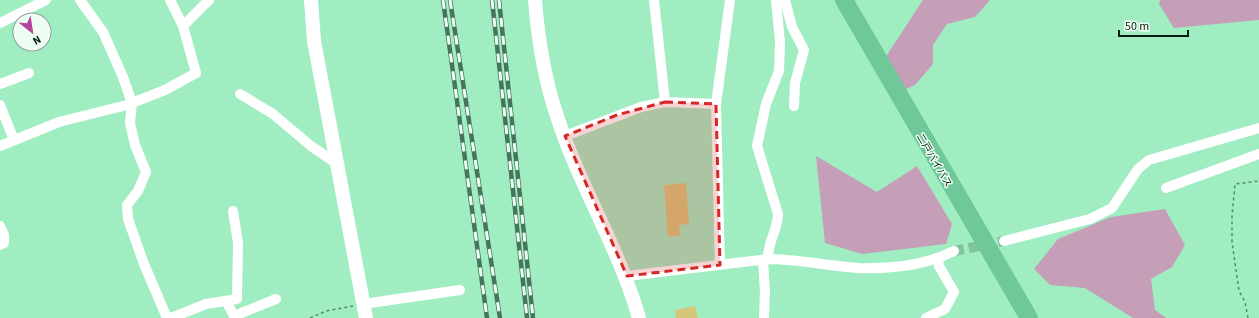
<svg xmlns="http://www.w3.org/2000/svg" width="1259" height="318" viewBox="0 0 1259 318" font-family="'Source Sans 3','Noto Sans JP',sans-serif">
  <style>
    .green { fill: #c59eb8 }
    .building { fill: #d5c67a }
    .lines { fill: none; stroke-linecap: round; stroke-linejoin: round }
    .street-tunnel { stroke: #80c39d; stroke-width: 10; stroke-dasharray: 10 5; stroke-linecap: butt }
    .path { stroke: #548a6c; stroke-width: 1.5; stroke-dasharray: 3 3; stroke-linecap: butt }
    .street { stroke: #fff; stroke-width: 10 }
    .secondary { stroke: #fff; stroke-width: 14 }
    .highway { stroke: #6ec897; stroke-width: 18 }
    .rail-casing { stroke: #45765b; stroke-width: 4.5 }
    .rail { stroke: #effef5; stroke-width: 3; stroke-dasharray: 9; stroke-linecap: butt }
    .marked { fill: #d62828; fill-opacity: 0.2; stroke: #d62828; stroke-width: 3; stroke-dasharray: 8 5; stroke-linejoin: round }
    .labels { text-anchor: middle; stroke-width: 3; stroke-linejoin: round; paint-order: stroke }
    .street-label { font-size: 10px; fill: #001c0d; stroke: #effef5 }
  </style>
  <rect width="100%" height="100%" fill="#a0edc1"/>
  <!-- green -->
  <g class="green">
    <path d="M 923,0 L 990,0 L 975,17 L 947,24 L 933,45 L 933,64 L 915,85 L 902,91 L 885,58 Z"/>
    <path d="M 1160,0 L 1259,0 L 1259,20 L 1174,28 L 1159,4 Z"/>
    <path d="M 816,156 L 877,192 L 917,166 L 952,224 L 946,244 L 862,254 L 825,243 Z"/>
    <path d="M 1165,209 L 1185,245 L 1172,267 L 1151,279 L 1155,310 L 1166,318 L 1133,318 L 1085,288 L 1050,285 L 1034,269 L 1058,239 L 1111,217 Z"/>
  </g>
  <!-- building -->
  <g class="building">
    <path d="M 686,183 L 689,224 L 679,225 L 680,236 L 668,237 L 664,185 Z"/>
    <path d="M 695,306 L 698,318 L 676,318 L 675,310 Z"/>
  </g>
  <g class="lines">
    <!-- street-tunnel -->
    <path class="street-tunnel" d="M 954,251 L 1004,241"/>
    <!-- path -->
    <g class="path">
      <path d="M 310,318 L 326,311 L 353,306"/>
      <path d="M 1248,318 L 1245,302 L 1239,291 L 1232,242 L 1232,216 L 1235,184 L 1259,181"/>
    </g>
    <!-- street -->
    <g class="street">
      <path d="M 80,0 L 103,32 L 123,77 L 132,103 L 130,123 L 135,145 L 146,172 L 138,191 L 127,205 L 128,219 L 144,264 L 167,318"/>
      <path d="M 654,0 L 665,102"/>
      <path d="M 785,0 L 792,27 L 804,50 L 795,83 L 794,106"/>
      <path d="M 0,23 L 46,0"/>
      <path d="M 183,26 L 209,0"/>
      <path d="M 0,84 L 29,73"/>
      <path d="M 240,94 L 273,114 L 311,146 L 336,163"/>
      <path d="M 0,105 L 14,140"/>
      <path d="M 565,136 L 641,107 L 665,102 L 716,104"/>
      <path d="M 0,146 L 59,122 L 127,105 L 165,90 L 196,73 L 183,26 L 170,0"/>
      <path d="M 1166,188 L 1259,154"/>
      <path d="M 0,226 L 4,235 L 4,243 L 0,245"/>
      <path d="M 1004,241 L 1090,219 L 1112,208 L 1138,169 L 1149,160 L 1259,128"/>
      <path d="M 768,259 C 767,243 778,230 778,214 L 757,146 L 766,104 L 779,71 L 780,42 L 776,0"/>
      <path d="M 763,260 L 765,292 L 764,318"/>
      <path d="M 720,265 L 716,104 L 730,0"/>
      <path d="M 627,276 L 768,259 C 798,259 828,266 859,268 C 890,269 926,265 954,251"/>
      <path d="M 226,301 L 234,316 L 276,299"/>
      <path d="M 363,304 L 460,290"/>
      <path d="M 171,318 L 206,304 L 237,299 L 238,243 L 233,211"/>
      <path d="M 926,318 L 945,309 L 954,292 L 939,266 L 938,259"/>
    </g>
    <!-- secondary -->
    <g class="secondary">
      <path d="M 311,0 L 314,41 L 366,318"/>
      <path d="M 535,0 C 538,38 544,77 556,113 C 578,184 619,247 639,318"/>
    </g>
    <!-- highway -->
    <path class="highway" d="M 844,0 L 1029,318"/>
    <defs>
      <g id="rail">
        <path d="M 443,0 L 487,318"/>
        <path d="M 450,0 L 500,318"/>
        <path d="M 492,0 L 527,318"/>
        <path d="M 499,0 L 533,318"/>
      </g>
    </defs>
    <!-- rail casing -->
    <use href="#rail" class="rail-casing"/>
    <!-- rail -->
    <use href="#rail" class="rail"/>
  </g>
  <!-- marked area -->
  <path class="marked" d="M 665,102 L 716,104 L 720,265 L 627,276 L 565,136 L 617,115 Z"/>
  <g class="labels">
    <!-- street labels -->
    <g class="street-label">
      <text transform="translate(935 160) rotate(60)" y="4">二戸バイパス</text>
    </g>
  </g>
  <!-- north arrow -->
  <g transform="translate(32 32) rotate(150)"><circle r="19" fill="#effef5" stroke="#8fa498"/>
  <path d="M0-3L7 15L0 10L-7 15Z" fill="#b7439b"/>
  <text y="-6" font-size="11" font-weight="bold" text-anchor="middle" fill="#001c0d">N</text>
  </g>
  <!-- scale -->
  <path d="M1119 30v6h69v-6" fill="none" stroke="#001c0d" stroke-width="2"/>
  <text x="1125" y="30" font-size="12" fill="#001c0d" stroke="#effef5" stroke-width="3" paint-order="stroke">50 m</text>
</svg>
